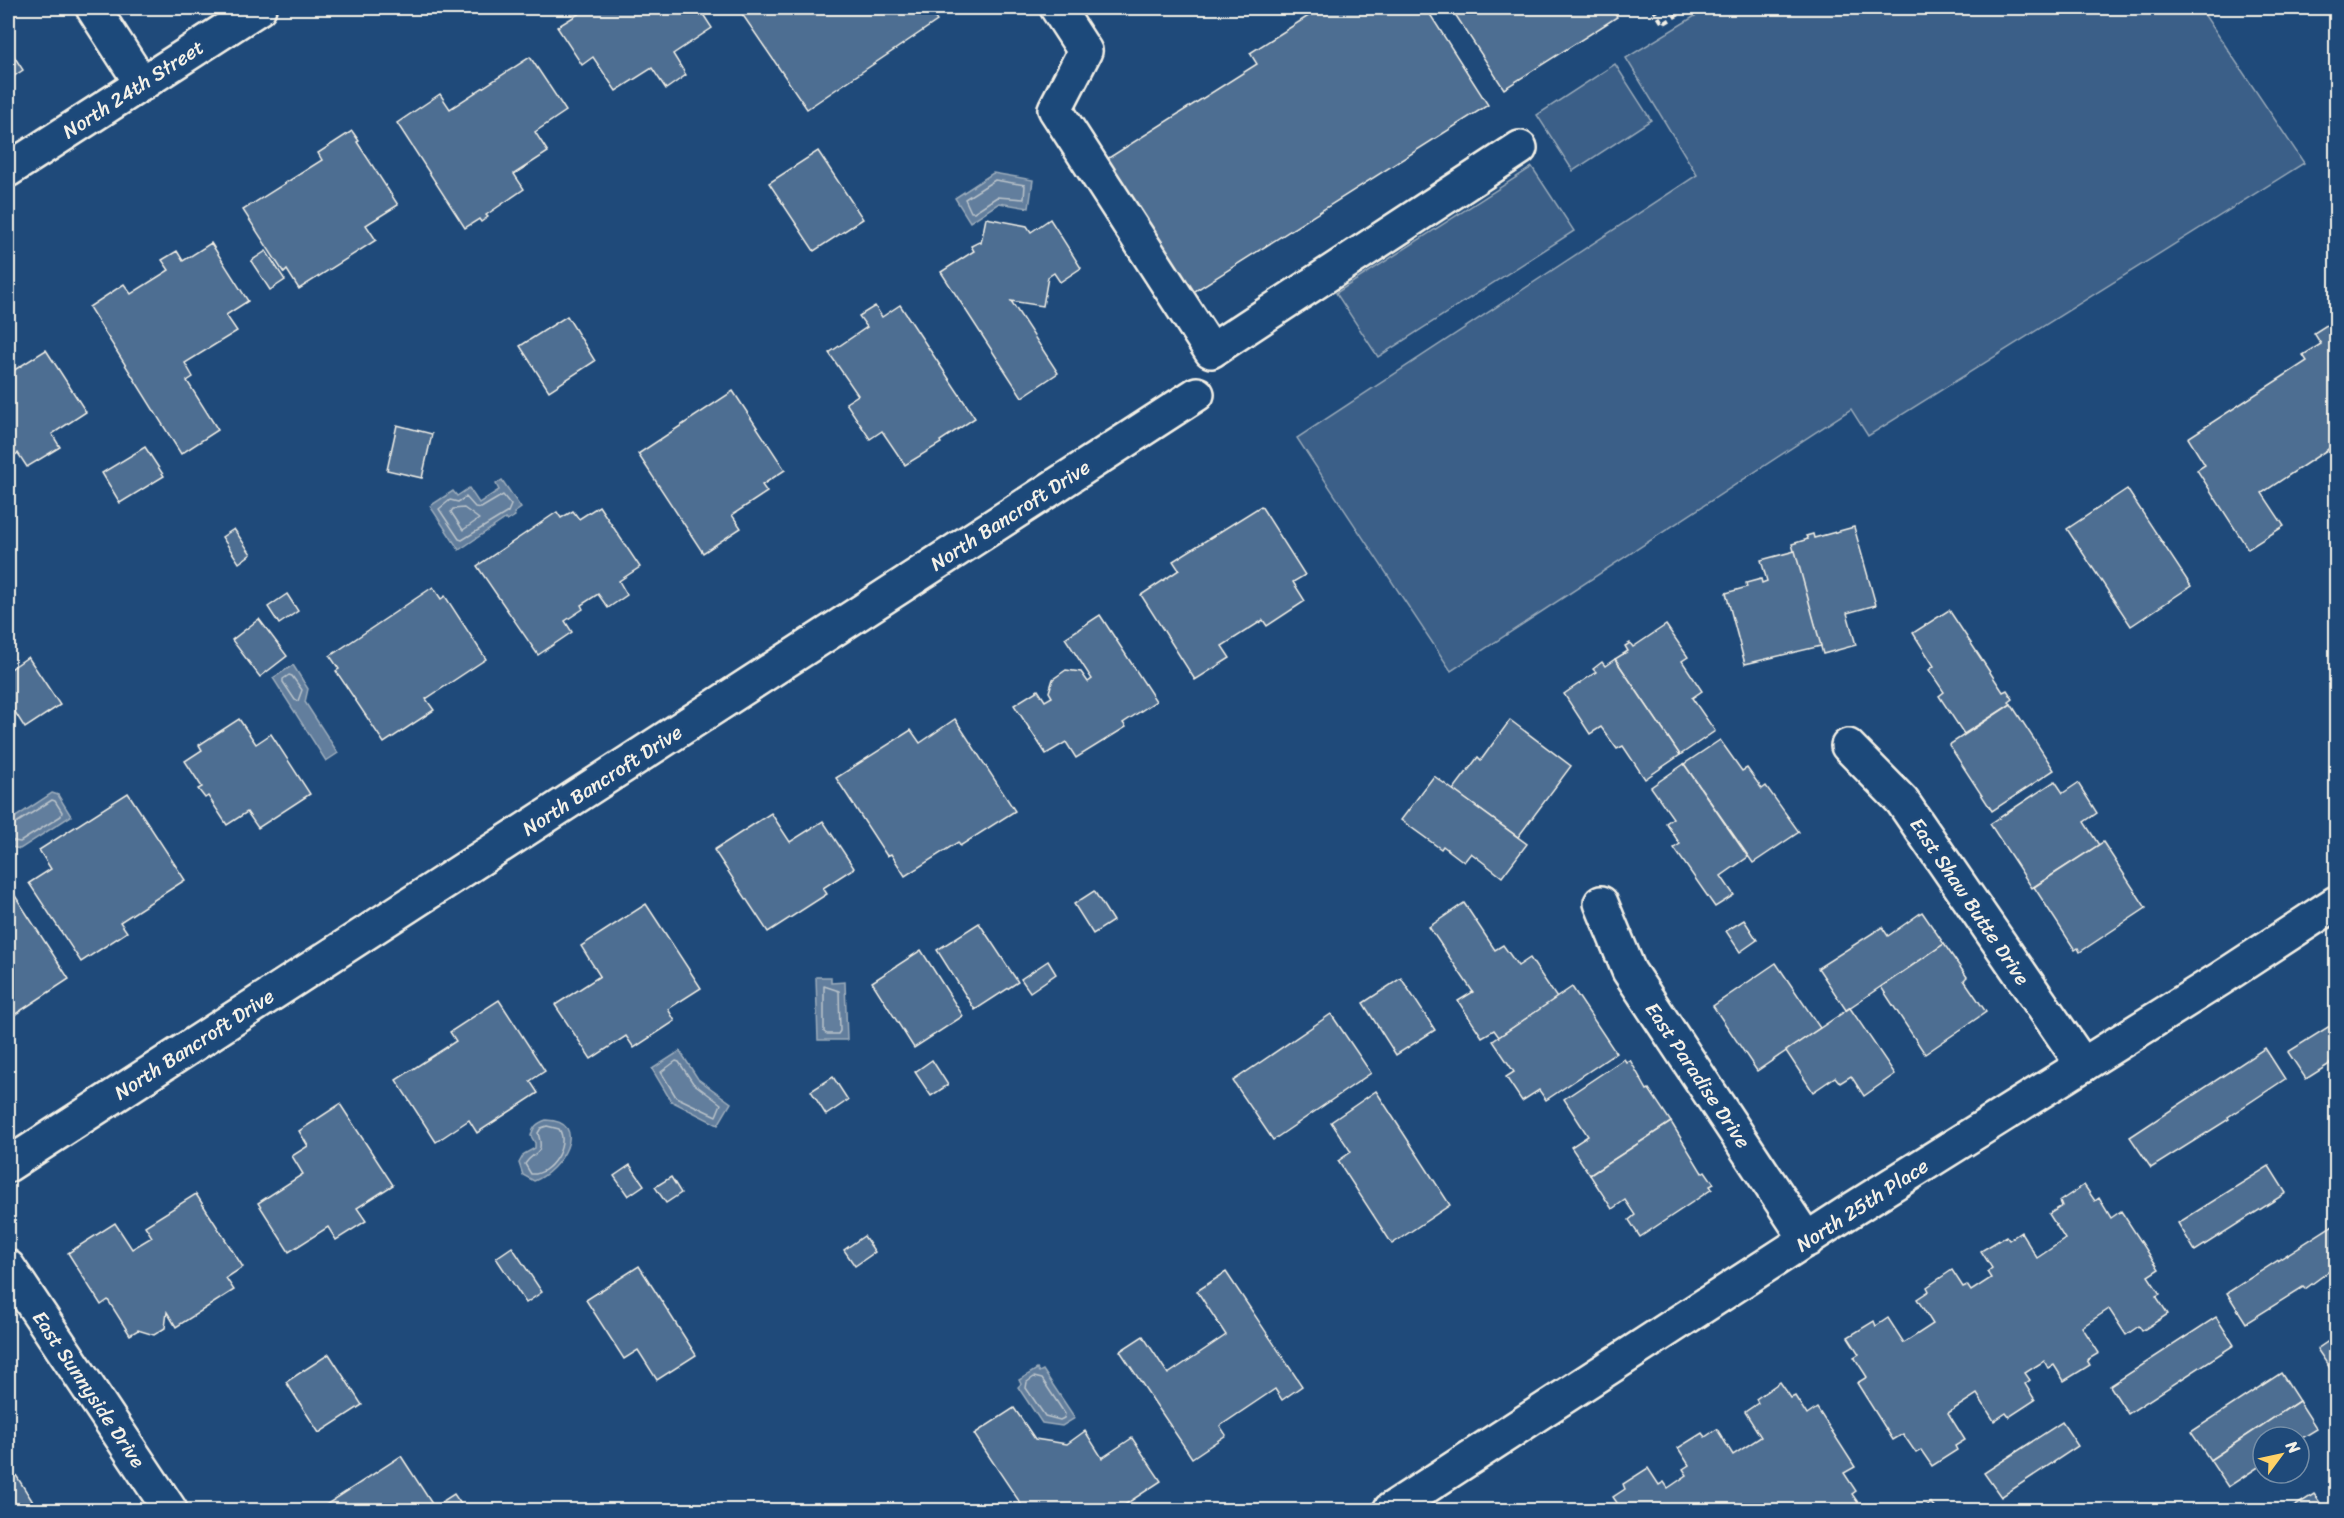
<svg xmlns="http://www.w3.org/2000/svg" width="2344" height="1518" viewBox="0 0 2344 1518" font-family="Sriracha,sans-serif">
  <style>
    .green { fill: #3a5f88; stroke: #97a8b8; stroke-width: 1.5 }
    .water { fill: #627e9d; stroke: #9cacbb; stroke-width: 1.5 }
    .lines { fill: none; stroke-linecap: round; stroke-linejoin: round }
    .shore { stroke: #bac3ca; stroke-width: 1.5 }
    .building { fill: #4d6e92; stroke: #f4f1e8; stroke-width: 1.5 }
    .minor-casing { stroke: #f4f1e8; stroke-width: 38 }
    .path { stroke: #f4f1e8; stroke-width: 4; stroke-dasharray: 6 4.5; stroke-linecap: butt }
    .minor { stroke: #1f4a7a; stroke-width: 33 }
    .labels { text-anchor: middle; stroke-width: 6; stroke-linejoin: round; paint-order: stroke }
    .street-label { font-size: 20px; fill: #f4f1e8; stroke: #1f4a7a }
  </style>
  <rect width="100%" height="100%" fill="#1f4a7a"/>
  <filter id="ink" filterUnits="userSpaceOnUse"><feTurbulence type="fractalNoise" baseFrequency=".0167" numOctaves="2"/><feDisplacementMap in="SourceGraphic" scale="12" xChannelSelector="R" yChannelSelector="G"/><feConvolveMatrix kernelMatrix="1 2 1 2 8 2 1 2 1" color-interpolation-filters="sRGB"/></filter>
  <g filter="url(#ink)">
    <!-- green -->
    <g class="green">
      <path d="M 1708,8 L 2200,8 L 2304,163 L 1868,436 L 1851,409 L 1451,671 L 1297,438 L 1697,175 L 1626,58 Z"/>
      <path d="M 1615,64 L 1651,120 L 1573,171 L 1537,115 Z"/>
      <path d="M 1532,167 L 1574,231 L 1378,357 L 1336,293 Z"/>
    </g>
    <!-- water -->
    <g class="water">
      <path d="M 993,173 L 1033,180 L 1029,208 L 999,203 L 970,222 L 955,198 Z"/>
      <path d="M 502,480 L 521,508 L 514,513 L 515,516 L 507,521 L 505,519 L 459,550 L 430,506 L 453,491 L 457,496 L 469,488 L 479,503 L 499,490 L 496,484 Z"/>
      <path d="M 293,665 L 308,689 L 305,702 L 338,753 L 326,761 L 273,678 Z"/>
      <path d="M 52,793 L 58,795 L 71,816 L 20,849 L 11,847 L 8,842 L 8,822 Z"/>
      <path d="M 816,977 L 831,977 L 831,983 L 845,982 L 847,1040 L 818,1040 Z"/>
      <path d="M 680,1051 L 698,1079 L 731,1103 L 718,1125 L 671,1101 L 652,1069 Z"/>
      <path d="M 546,1120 C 592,1121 560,1172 534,1181 L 523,1175 L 519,1163 L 524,1154 L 535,1148 L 535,1143 L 531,1136 C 533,1127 537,1123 546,1120 Z"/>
      <path d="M 1037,1369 L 1039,1372 L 1043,1370 L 1075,1418 L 1062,1426 L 1042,1423 L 1018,1387 L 1021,1384 L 1019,1380 Z"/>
    </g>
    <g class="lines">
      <!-- shore -->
      <g class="shore">
        <path d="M 995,180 L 1025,185 L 1024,199 L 997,197 L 974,212 L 971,212 L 965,199 Z"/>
        <path d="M 503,495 L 511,505 L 508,512 L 462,540 L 459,539 L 439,509 L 450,500 L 458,502 L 466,497 L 475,507 L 481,508 Z"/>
        <path d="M 464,508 L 479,519 L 463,530 L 451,512 L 453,509 Z"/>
        <path d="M 289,675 L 292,676 L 302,690 L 298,701 L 295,700 L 283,682 L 283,679 Z"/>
        <path d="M 8,826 L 13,825 L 52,800 L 55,801 L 62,812 L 61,816 L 20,842 L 8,840"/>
        <path d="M 824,986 L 839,991 L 840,1031 L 838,1034 L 827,1034 L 824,1032 Z"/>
        <path d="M 676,1061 L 679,1062 L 693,1083 L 721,1104 L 716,1116 L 676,1097 L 661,1072 Z"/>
        <path d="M 547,1126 L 559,1129 C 570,1145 550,1176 531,1174 L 525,1164 C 535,1149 545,1156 538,1133 L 541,1128 Z"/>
        <path d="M 1034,1377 L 1042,1379 L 1065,1414 L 1064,1418 L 1060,1420 L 1045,1416 L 1026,1388 L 1027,1382 Z"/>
      </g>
    </g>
    <!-- building -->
    <g class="building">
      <path d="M 588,8 L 699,8 L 712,28 L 673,54 L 686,75 L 666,89 L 652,68 L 616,91 L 593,57 L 582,65 L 557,27 Z"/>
      <path d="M 738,8 L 928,8 L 937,21 L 807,109 Z"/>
      <path d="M 1321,8 L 1426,8 L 1488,105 L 1192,293 L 1107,159 L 1257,64 L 1250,53 Z"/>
      <path d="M 1451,8 L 1611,8 L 1617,17 L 1504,89 Z"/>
      <path d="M 8,47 L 23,70 L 8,80 Z"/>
      <path d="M 530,57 L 566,111 L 535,132 L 548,152 L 514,174 L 524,189 L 486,215 L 488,217 L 481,222 L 479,219 L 465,228 L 397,123 L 440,94 L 450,109 Z"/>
      <path d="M 352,131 L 359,141 L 357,142 L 398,205 L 366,225 L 376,240 L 299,289 L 287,270 L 284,273 L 243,210 L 322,160 L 318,153 Z"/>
      <path d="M 818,151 L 863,219 L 814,251 L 769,183 Z"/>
      <path d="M 986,218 L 1027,226 L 1031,232 L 1050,219 L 1081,268 L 1060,282 L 1054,273 L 1048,277 L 1043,306 L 1011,301 L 1058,373 L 1022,397 L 941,272 L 974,251 L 971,246 L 979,242 L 981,243 Z"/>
      <path d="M 211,243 L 248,301 L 226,315 L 237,331 L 185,363 L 193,377 L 187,381 L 218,430 L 181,454 L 89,307 L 124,284 L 131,294 L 169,270 L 162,260 L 177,251 L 183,261 Z"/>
      <path d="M 266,251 L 285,280 L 270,290 L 251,261 Z"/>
      <path d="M 900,305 L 975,418 L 940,441 L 941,443 L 905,465 L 882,431 L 870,439 L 846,403 L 858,395 L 829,353 L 867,327 L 859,316 L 875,306 L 882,317 Z"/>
      <path d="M 567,316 L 595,361 L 549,391 L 520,346 Z"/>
      <path d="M 2336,319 L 2336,444 L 2262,493 L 2284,526 L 2248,549 L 2197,470 L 2205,465 L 2188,438 L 2307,361 L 2303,355 L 2321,344 L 2314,333 Z"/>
      <path d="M 46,350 L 86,412 L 52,434 L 60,447 L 27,467 L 18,453 L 8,460 L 8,374 Z"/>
      <path d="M 733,391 L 785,470 L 762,485 L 767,492 L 732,515 L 741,528 L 703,553 L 638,454 Z"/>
      <path d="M 397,425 L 432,434 L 422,478 L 387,470 Z"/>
      <path d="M 145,447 L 164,476 L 120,503 L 102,473 Z"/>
      <path d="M 2127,489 L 2191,586 L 2131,626 L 2067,529 Z"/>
      <path d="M 599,506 L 640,567 L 619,581 L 627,595 L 608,608 L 598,594 L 581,605 L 583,609 L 565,621 L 572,632 L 538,655 L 477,566 L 557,512 L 561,518 L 573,511 L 579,519 Z"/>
      <path d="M 1261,506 L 1305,575 L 1293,582 L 1305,601 L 1267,626 L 1263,620 L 1222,646 L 1230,658 L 1195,680 L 1141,595 L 1179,570 L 1173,561 Z"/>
      <path d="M 1854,527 L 1876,605 L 1847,613 L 1856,645 L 1823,654 L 1792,544 L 1808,539 L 1806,536 L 1813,534 L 1814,538 Z"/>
      <path d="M 234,529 L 251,554 L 239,563 L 222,537 Z"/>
      <path d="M 1795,551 L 1821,646 L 1745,664 L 1726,593 L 1747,587 L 1746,583 L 1761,579 L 1762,583 L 1767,581 L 1761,560 Z"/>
      <path d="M 433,587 L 441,599 L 445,596 L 486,659 L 426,699 L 434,710 L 384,743 L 336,671 L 339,669 L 330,656 Z"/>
      <path d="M 287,594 L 298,611 L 279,624 L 268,607 Z"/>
      <path d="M 1949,610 L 2003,692 L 2007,690 L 2013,699 L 2009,702 L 2011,704 L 1964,734 L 1939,696 L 1944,692 L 1929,670 L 1934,666 L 1913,633 Z"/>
      <path d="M 1100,615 L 1156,701 L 1123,723 L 1126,727 L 1076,758 L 1066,742 L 1046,754 L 1014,705 L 1038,690 L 1045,701 L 1052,697 L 1049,692 L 1053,679 L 1066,670 L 1081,672 L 1088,682 L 1092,679 L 1065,638 Z"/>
      <path d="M 259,619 L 287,656 L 260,677 L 232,640 Z"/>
      <path d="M 1666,625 L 1688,657 L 1682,661 L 1702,691 L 1692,698 L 1715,731 L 1680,755 L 1615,659 L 1628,651 L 1625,646 L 1630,643 L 1633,647 Z"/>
      <path d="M 28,657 L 60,705 L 25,728 L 8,701 L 8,671 Z"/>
      <path d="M 1615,659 L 1680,755 L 1645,779 L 1623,746 L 1617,749 L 1601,727 L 1590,734 L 1564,694 L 1596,672 L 1593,669 L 1602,662 L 1605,666 Z"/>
      <path d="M 2011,704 L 2054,770 L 1992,811 L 1949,745 Z"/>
      <path d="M 239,719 L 256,744 L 271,734 L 310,794 L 258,828 L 247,812 L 227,825 L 208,796 L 205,798 L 198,789 L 202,787 L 185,761 L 202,750 L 199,745 Z"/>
      <path d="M 955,719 L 1015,811 L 960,846 L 958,842 L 905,876 L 891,854 L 887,856 L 836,778 L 911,730 L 920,743 Z"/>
      <path d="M 1510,720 L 1571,766 L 1518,837 L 1453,790 L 1478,757 L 1481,760 Z"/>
      <path d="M 1720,740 L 1742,771 L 1747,768 L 1762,789 L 1766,786 L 1799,832 L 1753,863 L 1684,764 Z"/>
      <path d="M 1684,764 L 1748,857 L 1721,876 L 1734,895 L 1715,907 L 1674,848 L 1680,844 L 1666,823 L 1673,818 L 1651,787 Z"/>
      <path d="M 1434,776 L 1527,844 L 1502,877 L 1471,853 L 1464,862 L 1443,846 L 1441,849 L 1401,820 Z"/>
      <path d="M 2055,781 L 2063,793 L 2078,783 L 2097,813 L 2084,822 L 2099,845 L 2032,888 L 1990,824 Z"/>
      <path d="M 128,793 L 185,880 L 120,922 L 127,932 L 81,962 L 29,883 L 51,869 L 39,850 Z"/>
      <path d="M 771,813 L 790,842 L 823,821 L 854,868 L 823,888 L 827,894 L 768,932 L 714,850 Z"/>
      <path d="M 2103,842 L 2146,908 L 2080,952 L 2078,948 L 2075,950 L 2034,887 Z"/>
      <path d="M 8,885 L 69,979 L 8,1019 Z"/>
      <path d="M 1094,891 L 1113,921 L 1093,934 L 1074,904 Z"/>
      <path d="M 1464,903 L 1495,950 L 1503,945 L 1518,966 L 1530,958 L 1557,998 L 1499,1037 L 1494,1030 L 1482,1037 L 1458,1001 L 1473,992 L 1429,927 Z"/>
      <path d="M 646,904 L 701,988 L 668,1009 L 675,1021 L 634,1048 L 626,1036 L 591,1059 L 555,1005 L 600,976 L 581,946 Z"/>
      <path d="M 1922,912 L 1944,944 L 1846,1010 L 1818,968 L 1882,927 L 1888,936 Z"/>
      <path d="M 1744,920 L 1757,940 L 1740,952 L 1726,931 Z"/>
      <path d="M 979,923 L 1018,982 L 975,1010 L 937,950 Z"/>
      <path d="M 1944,944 L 1967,977 L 1964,980 L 1986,1012 L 1925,1054 L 1881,987 Z"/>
      <path d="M 921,950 L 963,1016 L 914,1048 L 872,982 Z"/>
      <path d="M 1048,961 L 1056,974 L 1030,992 L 1021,979 Z"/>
      <path d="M 1776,963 L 1820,1028 L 1757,1071 L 1713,1006 Z"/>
      <path d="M 1401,978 L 1435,1030 L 1396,1055 L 1363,1003 Z"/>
      <path d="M 1572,987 L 1616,1053 L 1546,1100 L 1539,1090 L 1522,1101 L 1506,1077 L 1514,1072 L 1493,1041 Z"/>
      <path d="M 499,1000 L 545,1071 L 530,1081 L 538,1093 L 477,1133 L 469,1120 L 436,1142 L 396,1080 L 456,1041 L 450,1032 Z"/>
      <path d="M 1850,1008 L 1895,1074 L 1864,1096 L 1851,1076 L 1840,1083 L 1835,1077 L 1813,1092 L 1786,1051 Z"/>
      <path d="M 1331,1014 L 1371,1073 L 1273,1140 L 1233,1081 Z"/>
      <path d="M 2336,1022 L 2336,1060 L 2306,1079 L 2288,1052 Z"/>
      <path d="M 2265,1048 L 2285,1079 L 2228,1117 L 2229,1119 L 2151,1168 L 2130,1137 Z"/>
      <path d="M 1624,1059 L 1626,1062 L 1630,1060 L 1647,1090 L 1649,1089 L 1671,1122 L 1590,1175 L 1571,1147 L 1588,1136 L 1564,1099 Z"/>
      <path d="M 932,1060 L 948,1085 L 931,1096 L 915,1072 Z"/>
      <path d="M 833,1077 L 848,1100 L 826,1115 L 811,1091 Z"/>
      <path d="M 1376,1091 L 1450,1205 L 1392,1244 L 1338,1161 L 1351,1152 L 1331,1122 Z"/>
      <path d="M 340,1104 L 393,1185 L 357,1208 L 366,1221 L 336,1240 L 328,1227 L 289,1252 L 258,1203 L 303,1174 L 292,1156 L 308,1146 L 299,1131 Z"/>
      <path d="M 1671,1122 L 1702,1173 L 1705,1171 L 1714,1184 L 1710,1186 L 1712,1189 L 1640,1237 L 1629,1220 L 1635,1215 L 1625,1200 L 1612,1209 L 1590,1175 Z"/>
      <path d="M 630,1165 L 644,1185 L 628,1196 L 614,1176 Z"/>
      <path d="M 2269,1166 L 2286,1193 L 2195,1251 L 2178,1223 Z"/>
      <path d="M 671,1177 L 681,1193 L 666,1203 L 655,1187 Z"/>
      <path d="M 2084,1185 L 2095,1201 L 2099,1198 L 2111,1218 L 2121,1211 L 2159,1269 L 2148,1276 L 2160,1294 L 2156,1296 L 2168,1314 L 2142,1331 L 2139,1326 L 2126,1335 L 2109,1309 L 2082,1327 L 2099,1353 L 2087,1360 L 2090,1365 L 2064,1381 L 2054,1365 L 2048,1368 L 2044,1361 L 2025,1373 L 2030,1380 L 2025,1384 L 2035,1400 L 2009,1417 L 2006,1413 L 1994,1421 L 1977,1394 L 1948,1413 L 1965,1440 L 1955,1446 L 1957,1450 L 1932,1466 L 1921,1450 L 1916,1453 L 1903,1434 L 1893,1440 L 1857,1383 L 1867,1377 L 1854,1357 L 1859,1354 L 1848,1337 L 1874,1321 L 1876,1326 L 1888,1318 L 1904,1343 L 1933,1324 L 1917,1299 L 1929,1291 L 1927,1287 L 1952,1270 L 1963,1287 L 1967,1285 L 1971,1291 L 1991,1278 L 1987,1272 L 1992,1268 L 1981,1251 L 2006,1236 L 2009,1240 L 2021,1232 L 2037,1258 L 2065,1239 L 2049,1214 L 2062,1206 L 2060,1201 Z"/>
      <path d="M 196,1194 L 243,1267 L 226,1278 L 234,1290 L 176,1327 L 167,1312 L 165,1328 L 154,1335 L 138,1330 L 130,1335 L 108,1300 L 101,1305 L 68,1253 L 115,1223 L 132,1249 L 152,1237 L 145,1226 Z"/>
      <path d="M 2336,1223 L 2336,1266 L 2305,1289 L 2303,1287 L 2246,1323 L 2227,1293 Z"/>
      <path d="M 864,1236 L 875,1252 L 855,1266 L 844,1250 Z"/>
      <path d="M 512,1247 L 542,1292 L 526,1303 L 496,1258 Z"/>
      <path d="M 639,1266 L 696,1355 L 657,1380 L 638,1350 L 624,1359 L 586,1300 Z"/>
      <path d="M 1226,1272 L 1302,1386 L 1282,1400 L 1275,1389 L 1220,1426 L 1226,1435 L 1192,1458 L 1120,1351 L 1143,1336 L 1168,1374 L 1226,1335 L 1197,1291 Z"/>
      <path d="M 2216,1317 L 2234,1345 L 2128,1414 L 2110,1386 Z"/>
      <path d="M 2336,1336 L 2336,1377 L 2317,1349 Z"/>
      <path d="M 329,1354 L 362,1405 L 319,1433 L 286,1382 Z"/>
      <path d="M 2281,1373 L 2299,1401 L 2210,1460 L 2191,1432 Z"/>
      <path d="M 1780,1382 L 1791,1398 L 1795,1396 L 1807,1415 L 1817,1408 L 1855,1467 L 1844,1473 L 1856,1491 L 1852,1494 L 1863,1510 L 1808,1510 L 1805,1506 L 1799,1510 L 1622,1510 L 1613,1497 L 1625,1489 L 1623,1484 L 1648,1468 L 1659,1485 L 1664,1482 L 1668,1488 L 1687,1475 L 1683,1469 L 1689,1465 L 1678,1448 L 1702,1433 L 1705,1437 L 1717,1429 L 1733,1455 L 1761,1437 L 1745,1412 L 1758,1403 L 1756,1399 Z"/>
      <path d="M 2299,1401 L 2317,1429 L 2299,1440 L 2299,1437 L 2263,1437 L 2263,1464 L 2228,1487 L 2210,1460 Z"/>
      <path d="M 1014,1408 L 1035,1439 L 1067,1444 L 1085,1431 L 1102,1458 L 1132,1438 L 1161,1481 L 1117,1510 L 1025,1510 L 974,1434 Z"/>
      <path d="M 2062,1422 L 2078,1446 L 2001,1497 L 1984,1473 Z"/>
      <path d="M 401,1456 L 434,1507 L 454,1494 L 465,1510 L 318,1510 Z"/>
      <path d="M 14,1472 L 38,1510 L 8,1510 L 8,1476 Z"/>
      <path d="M 2314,1494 L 2325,1510 L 2289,1510 Z"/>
      <path d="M 1931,1503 L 1937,1510 L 1920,1510 Z"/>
    </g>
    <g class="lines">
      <defs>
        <g id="minor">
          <path d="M 93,8 L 142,84"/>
          <path d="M 1057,8 L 1085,51 L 1055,109 L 1211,351 L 1520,148"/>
          <path d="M 8,170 L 259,8"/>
          <path d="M 1848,746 L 1902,801 L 2083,1065"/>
          <path d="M 1601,903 L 1629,971 L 1807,1240"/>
          <path d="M 8,1165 L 1197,394"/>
          <path d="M 8,1267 L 170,1510"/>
          <path d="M 1390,1510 L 1853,1209 L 2220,979 L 2336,903"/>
        </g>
      </defs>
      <!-- minor casing -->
      <use href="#minor" class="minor-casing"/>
      <!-- path -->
      <path class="path" d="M 1653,8 L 1663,24 L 1689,8"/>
      <!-- minor -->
      <use href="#minor" class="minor"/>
    </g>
  </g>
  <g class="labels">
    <!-- street labels -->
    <g class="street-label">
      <text transform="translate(133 89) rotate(-33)" y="7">North 24th Street</text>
      <text transform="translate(1010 515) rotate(-33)" y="7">North Bancroft Drive</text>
      <text transform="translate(602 780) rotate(-33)" y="7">North Bancroft Drive</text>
      <text transform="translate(1970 901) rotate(56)" y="7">East Shaw Butte Drive</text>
      <text transform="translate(194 1044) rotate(-33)" y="7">North Bancroft Drive</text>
      <text transform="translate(1698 1075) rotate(56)" y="7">East Paradise Drive</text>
      <text transform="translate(1862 1205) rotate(-33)" y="7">North 25th Place</text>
      <text transform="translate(89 1389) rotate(56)" y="7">East Sunnyside Drive</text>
    </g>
  </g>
  <!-- margin -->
  <rect width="2344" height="1518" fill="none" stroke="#1f4a7a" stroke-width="30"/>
  <rect x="15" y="15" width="2314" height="1488" fill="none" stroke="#f4f1e8" stroke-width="2" filter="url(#ink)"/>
  <!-- north arrow -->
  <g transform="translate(2281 1455) rotate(57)"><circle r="28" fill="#1f4a7a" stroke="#748da6" stroke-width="1.5"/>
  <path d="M0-4.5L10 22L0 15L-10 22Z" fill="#ffd166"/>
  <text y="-9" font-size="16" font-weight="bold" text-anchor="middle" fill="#f4f1e8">N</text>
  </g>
</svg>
